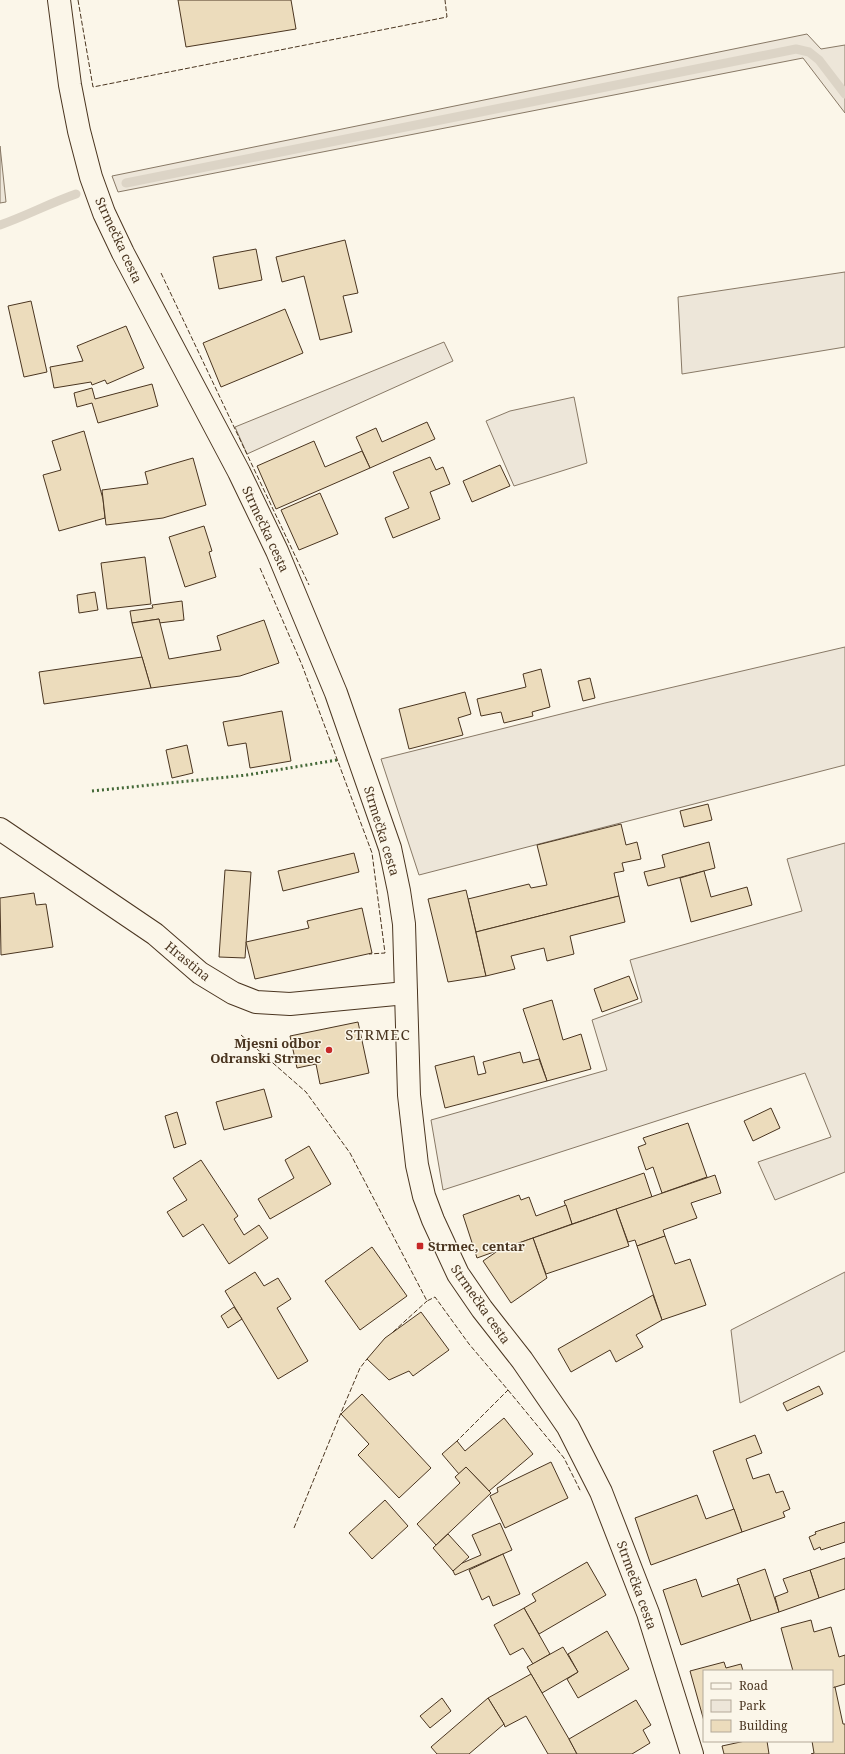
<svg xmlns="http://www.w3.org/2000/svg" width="845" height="1754" viewBox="0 0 845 1754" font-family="'Noto Serif',serif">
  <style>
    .green { fill: #ede6d9; stroke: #887966 }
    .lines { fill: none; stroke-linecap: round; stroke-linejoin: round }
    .stream { stroke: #dcd4c6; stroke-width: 9 }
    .building { fill: #ecdcbc; stroke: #4a3520 }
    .minor-casing { stroke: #4a3520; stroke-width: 24 }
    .minor { stroke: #fbf6e9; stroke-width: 22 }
    .hedge { stroke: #436837; stroke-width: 3; stroke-dasharray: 2 3; stroke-linecap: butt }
    .fence { stroke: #4a3520; stroke-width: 1; stroke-dasharray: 5 2; stroke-linecap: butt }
    .poi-dot { fill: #c62828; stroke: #fbf6e9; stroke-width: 1.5 }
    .labels { text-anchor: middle; stroke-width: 3; stroke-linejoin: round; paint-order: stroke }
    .street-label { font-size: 13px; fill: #4a3520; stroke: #fbf6e9 }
    .poi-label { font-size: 13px; font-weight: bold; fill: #4a3520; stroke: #fbf6e9; text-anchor: end }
    .quarter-label { font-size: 15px; letter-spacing: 1px; fill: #4a3520; stroke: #fbf6e9 }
  </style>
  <rect width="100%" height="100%" fill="#fbf6e9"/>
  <!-- green -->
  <g class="green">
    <path d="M 807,34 L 821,49 L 845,45 L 845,113 L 803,58 L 118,192 L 112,176 Z"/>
    <path d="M 0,146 L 6,202 L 0,203 Z"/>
    <path d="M 845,272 L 845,347 L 682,374 L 678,297 Z"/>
    <path d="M 444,342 L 453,361 L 247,454 L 235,427 Z"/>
    <path d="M 574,397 L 587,463 L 514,486 L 486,421 L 510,411 Z"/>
    <path d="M 845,647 L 845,765 L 419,875 L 381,759 L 605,703 Z"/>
    <path d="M 845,843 L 845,1172 L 775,1200 L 758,1162 L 831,1137 L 805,1073 L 443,1190 L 431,1120 L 607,1070 L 592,1020 L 642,1002 L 630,960 L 802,911 L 787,859 Z"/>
    <path d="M 845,1272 L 845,1351 L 740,1403 L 731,1330 Z"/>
  </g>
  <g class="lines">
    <!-- stream -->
    <g class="stream">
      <path d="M 126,183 L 796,49 L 809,52 L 819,60 L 845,94"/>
      <path d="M 0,225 C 26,216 50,203 76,194"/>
    </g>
  </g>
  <!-- building -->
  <g class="building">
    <path d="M 178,0 L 291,0 L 296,29 L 186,47 Z"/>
    <path d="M 345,240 L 358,293 L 343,296 L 352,332 L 320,340 L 304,276 L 282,282 L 276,257 Z"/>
    <path d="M 256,249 L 262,280 L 219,289 L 213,257 Z"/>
    <path d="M 31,301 L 47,372 L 24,377 L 8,306 Z"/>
    <path d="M 285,309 L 303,353 L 221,387 L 203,343 Z"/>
    <path d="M 126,326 L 144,368 L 107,384 L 105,380 L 92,385 L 91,382 L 54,388 L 50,367 L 83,361 L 77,346 Z"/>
    <path d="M 152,384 L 158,406 L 98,423 L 92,403 L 77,407 L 74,393 L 92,388 L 95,399 Z"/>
    <path d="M 427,422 L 435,439 L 370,468 L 356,437 L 376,428 L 382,442 Z"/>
    <path d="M 84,431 L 103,499 L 105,518 L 59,531 L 43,475 L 61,470 L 52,441 Z"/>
    <path d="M 314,441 L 325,467 L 362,451 L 370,468 L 276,509 L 257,466 Z"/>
    <path d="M 430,457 L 436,470 L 443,467 L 450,484 L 430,492 L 440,519 L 393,538 L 385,518 L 409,508 L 393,472 Z"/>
    <path d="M 193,458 L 206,505 L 163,518 L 106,525 L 102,490 L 148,484 L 145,472 Z"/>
    <path d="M 500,465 L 510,486 L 472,502 L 463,481 Z"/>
    <path d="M 320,493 L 338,534 L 299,550 L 281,510 Z"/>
    <path d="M 204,526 L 212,551 L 209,552 L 216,577 L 185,587 L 169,537 Z"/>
    <path d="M 145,557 L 151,604 L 107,609 L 101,563 Z"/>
    <path d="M 95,592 L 98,610 L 79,613 L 77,595 Z"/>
    <path d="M 182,601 L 184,620 L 159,623 L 159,619 L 132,623 L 130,611 L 153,608 L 152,605 Z"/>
    <path d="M 159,619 L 169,659 L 221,650 L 217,636 L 264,620 L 279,663 L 240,676 L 151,688 L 132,623 Z"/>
    <path d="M 142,657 L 151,688 L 44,704 L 39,672 Z"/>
    <path d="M 541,669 L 550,707 L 532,712 L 533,716 L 504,723 L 501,712 L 481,716 L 477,699 L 526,687 L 523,674 Z"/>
    <path d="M 590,678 L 595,698 L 583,701 L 578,681 Z"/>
    <path d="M 465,692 L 471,714 L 458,718 L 463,735 L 409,749 L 399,709 Z"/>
    <path d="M 282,711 L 291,761 L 250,768 L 246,743 L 228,746 L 223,722 Z"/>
    <path d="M 187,745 L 193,773 L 172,778 L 166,750 Z"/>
    <path d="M 708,804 L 712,820 L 684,827 L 680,811 Z"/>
    <path d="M 621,824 L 626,845 L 637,842 L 641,859 L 622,863 L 624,871 L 614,873 L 619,896 L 476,932 L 468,899 L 529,884 L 531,888 L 547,885 L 537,845 Z"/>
    <path d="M 709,842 L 715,868 L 648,886 L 644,872 L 665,867 L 662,855 Z"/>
    <path d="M 354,853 L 359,872 L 283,891 L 278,871 Z"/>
    <path d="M 225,870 L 251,872 L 245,958 L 219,957 Z"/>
    <path d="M 704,871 L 711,897 L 747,887 L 752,905 L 691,922 L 680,878 Z"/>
    <path d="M 466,890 L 486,976 L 448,982 L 428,899 Z"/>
    <path d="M 34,893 L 36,905 L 46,904 L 53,947 L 1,955 L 0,898 Z"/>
    <path d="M 619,896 L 625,922 L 570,936 L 574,954 L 547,961 L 544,948 L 511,956 L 515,969 L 486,976 L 476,932 Z"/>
    <path d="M 362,908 L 372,953 L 255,979 L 246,942 L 309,928 L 307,921 Z"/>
    <path d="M 629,976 L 638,999 L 602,1012 L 594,989 Z"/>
    <path d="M 552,1000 L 563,1040 L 581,1034 L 591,1069 L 547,1081 L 523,1009 Z"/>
    <path d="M 358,1022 L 369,1073 L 320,1084 L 316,1064 L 297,1068 L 290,1036 Z"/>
    <path d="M 520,1052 L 523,1063 L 539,1059 L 547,1081 L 445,1108 L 435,1066 L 474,1056 L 478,1075 L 486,1073 L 483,1062 Z"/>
    <path d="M 264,1089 L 272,1117 L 224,1130 L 216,1102 Z"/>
    <path d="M 771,1108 L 780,1128 L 753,1141 L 744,1121 Z"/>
    <path d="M 177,1112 L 186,1144 L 174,1148 L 165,1116 Z"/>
    <path d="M 688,1123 L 707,1177 L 662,1193 L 653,1167 L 646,1170 L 638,1147 L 646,1144 L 643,1138 Z"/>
    <path d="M 309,1146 L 331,1184 L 270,1219 L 258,1199 L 294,1178 L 285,1160 Z"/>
    <path d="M 201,1160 L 238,1216 L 234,1219 L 244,1235 L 259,1225 L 268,1238 L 229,1264 L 203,1224 L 183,1237 L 167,1212 L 187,1200 L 173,1178 Z"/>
    <path d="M 644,1173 L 652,1197 L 572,1224 L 564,1201 Z"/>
    <path d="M 715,1175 L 721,1193 L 691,1203 L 697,1218 L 663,1230 L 665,1236 L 637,1246 L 635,1240 L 628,1242 L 616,1209 Z"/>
    <path d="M 519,1195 L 521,1200 L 529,1197 L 536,1216 L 566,1205 L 572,1224 L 477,1258 L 463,1215 Z"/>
    <path d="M 616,1209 L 629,1246 L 546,1274 L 533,1238 Z"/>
    <path d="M 665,1236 L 675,1264 L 690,1259 L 706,1305 L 662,1320 L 637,1246 Z"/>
    <path d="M 533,1238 L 547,1278 L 511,1303 L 483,1261 L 499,1250 Z"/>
    <path d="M 372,1247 L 407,1296 L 360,1330 L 325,1281 Z"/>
    <path d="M 255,1272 L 264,1286 L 278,1278 L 291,1299 L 277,1308 L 308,1361 L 278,1379 L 225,1291 Z"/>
    <path d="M 653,1295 L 662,1320 L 636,1335 L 643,1347 L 616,1362 L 610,1350 L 571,1372 L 558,1349 Z"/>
    <path d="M 234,1307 L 242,1319 L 228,1328 L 221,1316 Z"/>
    <path d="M 421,1312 L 449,1350 L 413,1376 L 409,1371 L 389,1380 L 367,1359 L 385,1338 Z"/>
    <path d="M 819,1386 L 823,1394 L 787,1411 L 783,1403 Z"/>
    <path d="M 362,1394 L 431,1468 L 399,1498 L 358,1455 L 369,1444 L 341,1414 Z"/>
    <path d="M 504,1418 L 533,1454 L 489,1491 L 466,1467 L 459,1474 L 442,1454 L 457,1441 L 465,1451 Z"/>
    <path d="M 755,1435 L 762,1453 L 746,1459 L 753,1479 L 769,1474 L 776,1493 L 783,1491 L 790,1509 L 783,1512 L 785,1517 L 742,1532 L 713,1451 Z"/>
    <path d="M 551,1462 L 568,1498 L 505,1528 L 490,1496 L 498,1492 L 497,1488 Z"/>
    <path d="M 466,1467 L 491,1493 L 436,1545 L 417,1524 L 460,1483 L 455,1477 Z"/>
    <path d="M 697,1495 L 706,1519 L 734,1509 L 742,1532 L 651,1565 L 635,1518 Z"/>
    <path d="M 385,1500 L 408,1526 L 372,1559 L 349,1533 Z"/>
    <path d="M 845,1522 L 845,1542 L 821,1550 L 820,1547 L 814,1550 L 809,1537 L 816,1534 L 815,1532 Z"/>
    <path d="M 500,1523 L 512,1550 L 455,1575 L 453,1571 L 460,1564 L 481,1555 L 472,1535 Z"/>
    <path d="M 448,1534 L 469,1557 L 453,1571 L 433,1548 Z"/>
    <path d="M 503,1554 L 520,1594 L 493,1606 L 489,1596 L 482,1600 L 469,1570 Z"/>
    <path d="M 845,1558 L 845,1589 L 819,1598 L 810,1570 Z"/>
    <path d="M 587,1562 L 606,1595 L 539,1634 L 524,1608 L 536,1601 L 532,1594 Z"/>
    <path d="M 765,1569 L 779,1612 L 751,1621 L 737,1579 Z"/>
    <path d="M 810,1570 L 819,1598 L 779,1612 L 775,1597 L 788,1592 L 783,1579 Z"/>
    <path d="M 696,1579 L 702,1597 L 739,1584 L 751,1621 L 681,1645 L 663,1590 Z"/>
    <path d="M 524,1608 L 550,1654 L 533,1664 L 523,1648 L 510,1655 L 494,1625 Z"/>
    <path d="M 811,1620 L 814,1632 L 831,1627 L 839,1657 L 845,1655 L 845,1684 L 832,1688 L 832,1671 L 793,1671 L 781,1628 Z"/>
    <path d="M 607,1631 L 629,1669 L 578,1698 L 567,1679 L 578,1672 L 568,1654 Z"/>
    <path d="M 563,1647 L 578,1672 L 542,1693 L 527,1667 Z"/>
    <path d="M 724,1662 L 726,1668 L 741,1664 L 743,1671 L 704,1671 L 704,1721 L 690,1671 Z"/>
    <path d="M 531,1674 L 569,1739 L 577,1754 L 548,1754 L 526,1716 L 505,1727 L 504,1724 L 488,1698 Z"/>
    <path d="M 835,1687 L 843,1724 L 845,1724 L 845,1754 L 811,1754 L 814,1753 L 812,1741 L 832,1741 L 832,1688 Z"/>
    <path d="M 442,1698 L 451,1711 L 430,1728 L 420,1716 Z"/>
    <path d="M 488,1698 L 504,1724 L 469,1754 L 437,1754 L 431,1747 Z"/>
    <path d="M 636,1700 L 651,1725 L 643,1730 L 650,1743 L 632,1754 L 577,1754 L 569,1739 Z"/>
    <path d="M 745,1741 L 767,1741 L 769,1754 L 724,1754 L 722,1746 Z"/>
  </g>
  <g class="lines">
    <defs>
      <g id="minor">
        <path d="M 59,0 L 70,85 L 79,131 L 91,177 L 104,213 L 123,253 L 239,472 L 277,551 L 336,693 L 390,848 L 399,891 L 404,924 L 409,1095 L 417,1165 L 424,1196 L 433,1220 L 458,1274 L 482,1309 L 522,1360 L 568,1427 L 601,1492 L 648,1613 L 692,1754"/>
        <path d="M 0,829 L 155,934 L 200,973 L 233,993 L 256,1002 L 290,1004 L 406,993"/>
      </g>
    </defs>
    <!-- minor casing -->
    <use href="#minor" class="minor-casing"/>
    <!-- minor -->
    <use href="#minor" class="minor"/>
    <!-- hedge -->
    <path class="hedge" d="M 92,791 L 247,775 L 337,760"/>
    <!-- fence -->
    <g class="fence">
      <path d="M 78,0 L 93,87 L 447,17 L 445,0"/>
      <path d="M 161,273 L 309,585"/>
      <path d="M 260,568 L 302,665 L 372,853 L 385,953 L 369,954"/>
      <path d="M 241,1035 L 306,1092 L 350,1153 L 427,1301 L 435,1297 L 469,1344 L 508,1390 L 457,1441"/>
      <path d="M 393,1332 L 427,1301"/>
      <path d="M 508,1390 L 564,1458 L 581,1492"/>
      <path d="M 294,1528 L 343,1408 L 360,1368 L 367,1359"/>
    </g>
  </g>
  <!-- markers -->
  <g class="poi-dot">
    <circle cx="329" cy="1050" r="4"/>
    <rect x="416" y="1242" width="8" height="8" rx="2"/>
  </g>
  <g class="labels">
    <!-- street labels -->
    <g class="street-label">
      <text transform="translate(119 240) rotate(65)" y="5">Strmečka cesta</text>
      <text transform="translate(266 529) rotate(65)" y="5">Strmečka cesta</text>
      <text transform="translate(382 831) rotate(73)" y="5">Strmečka cesta</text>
      <text transform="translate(188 961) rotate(39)" y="5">Hrastina</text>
      <text transform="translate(481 1304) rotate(55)" y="5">Strmečka cesta</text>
      <text transform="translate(637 1585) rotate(70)" y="5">Strmečka cesta</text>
    </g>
    <!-- poi labels -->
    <g class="poi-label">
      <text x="321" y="1048">Mjesni odbor<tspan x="321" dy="15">Odranski Strmec</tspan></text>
      <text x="428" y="1251" text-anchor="start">Strmec, centar</text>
    </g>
    <!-- quarter labels -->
    <g class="quarter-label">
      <text x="378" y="1040">STRMEC</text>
    </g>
  </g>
  <!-- legend -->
  <rect x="703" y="1670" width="130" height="72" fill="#fbf6e9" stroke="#b4a999"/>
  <rect x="711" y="1683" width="20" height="6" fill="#fbf6e9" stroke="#b4a999"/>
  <text x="739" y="1690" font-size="12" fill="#4a3520">Road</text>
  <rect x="711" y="1700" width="20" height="12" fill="#ede6d9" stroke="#b4a999"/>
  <text x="739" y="1710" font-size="12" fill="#4a3520">Park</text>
  <rect x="711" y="1720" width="20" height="12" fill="#ecdcbc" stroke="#b4a999"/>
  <text x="739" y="1730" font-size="12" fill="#4a3520">Building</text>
</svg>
